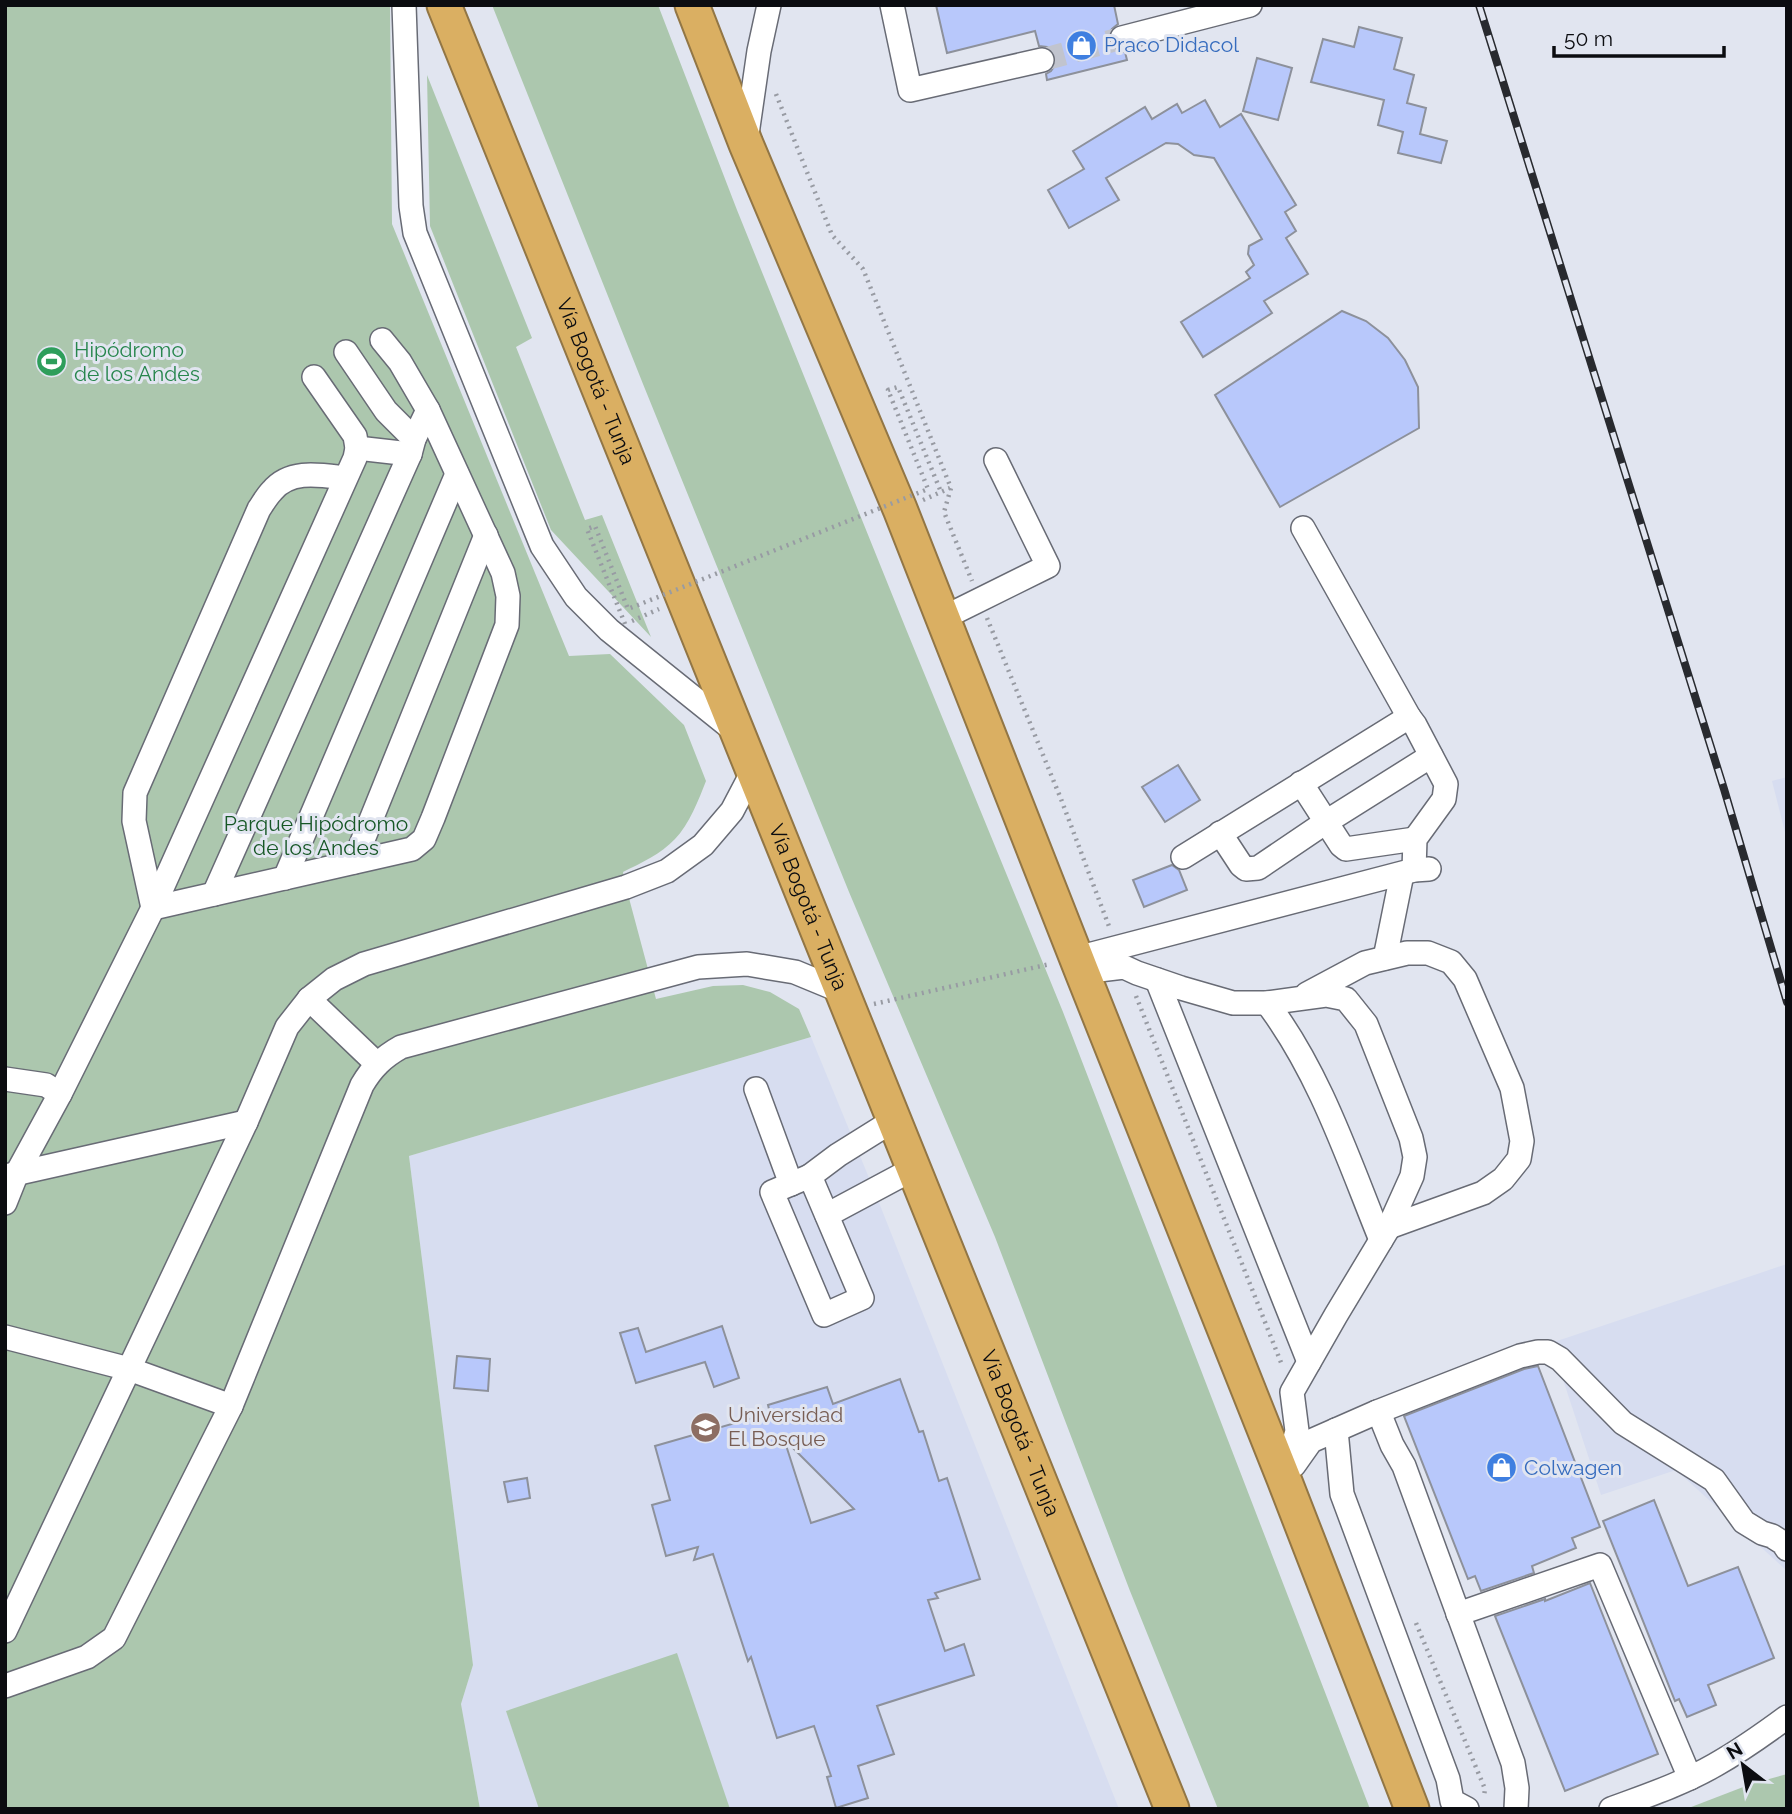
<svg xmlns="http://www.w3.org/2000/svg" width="1792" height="1814" viewBox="0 0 1792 1814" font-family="Raleway,sans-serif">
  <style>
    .built { fill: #d7ddf0 }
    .green { fill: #acc7ae }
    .building { fill: #b8c8fb; stroke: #8d919b; stroke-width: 2; fill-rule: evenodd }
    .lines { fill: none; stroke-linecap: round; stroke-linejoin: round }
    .minor-tunnel { stroke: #c1c4ce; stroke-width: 23; stroke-dasharray: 23 11; stroke-linecap: butt }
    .minor-casing { stroke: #686b75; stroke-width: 26 }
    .highway-casing { stroke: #927645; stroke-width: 37 }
    .path { stroke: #989ba3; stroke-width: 4.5; stroke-dasharray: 2 5; stroke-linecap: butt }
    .minor { stroke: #fff; stroke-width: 23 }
    .highway { stroke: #daaf62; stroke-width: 33 }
    .rail-casing { stroke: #282a2f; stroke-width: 8 }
    .rail { stroke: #e1e5f0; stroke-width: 5; stroke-dasharray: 16; stroke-linecap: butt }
    .path-bridge { stroke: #989ba3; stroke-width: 4.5; stroke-dasharray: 2 5; stroke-linecap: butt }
    .labels { text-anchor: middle; stroke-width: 6; stroke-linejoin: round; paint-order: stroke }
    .shop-label { font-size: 21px; fill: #366cbe; stroke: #e1e5f0; text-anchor: start }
    .leisure-label { font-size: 21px; fill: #27864d; stroke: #e1e5f0; text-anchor: start }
    .street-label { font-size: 21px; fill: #0b0c10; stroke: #e1e5f0 }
    .park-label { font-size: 21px; fill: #165725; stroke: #e1e5f0 }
    .education-label { font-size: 21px; fill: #785e54; stroke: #e1e5f0; text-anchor: start }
  </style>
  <rect width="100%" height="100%" fill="#e1e5f0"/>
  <!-- built -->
  <g class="built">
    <path d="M 1787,777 L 1787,840 L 1772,781 Z"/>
    <path d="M 811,1037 L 874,1190 L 1119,1809 L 480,1809 L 461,1704 L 473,1665 L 409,1156 Z"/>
    <path d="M 1787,1264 L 1787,1570 L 1786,1570 L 1676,1470 L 1601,1495 L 1551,1343 Z"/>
  </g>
  <!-- green -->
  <g class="green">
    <path d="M 5,5 L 390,5 L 392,224 L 569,656 L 610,654 L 684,725 L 706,781 C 699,799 689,825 675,839 C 661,854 641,863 623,872 L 626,887 L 656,999 L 713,986 L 743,985 L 770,992 L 799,1009 L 811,1037 L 409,1156 L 473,1665 L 461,1704 L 480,1809 L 5,1809 Z"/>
    <path d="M 492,5 L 658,5 L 737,210 L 906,629 L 1063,1012 L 1370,1809 L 1218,1809 L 1130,1591 L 995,1237 L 849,892 L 643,384 Z"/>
    <path d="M 427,75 L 532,338 L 516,347 L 585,520 L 602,515 L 651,637 L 551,530 L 430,226 Z"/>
    <path d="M 677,1653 L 730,1809 L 539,1809 L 506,1711 Z"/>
    <path d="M 1787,1774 L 1787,1809 L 1686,1809 L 1751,1784 Z"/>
  </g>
  <!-- building -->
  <g class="building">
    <path d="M 936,5 L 1114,5 L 1118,24 L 1112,29 L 1108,35 L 1108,41 L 1113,48 L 1119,52 L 1125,52 L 1127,60 L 1047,80 L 1046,74 L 1051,71 L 1055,65 L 1055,56 L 1052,50 L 1047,47 L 1039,46 L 1035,31 L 947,53 Z"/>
    <path d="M 1359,27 L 1402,38 L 1394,69 L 1414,75 L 1407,103 L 1426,108 L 1420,134 L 1447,141 L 1441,163 L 1398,153 L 1403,132 L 1378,125 L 1384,100 L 1311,82 L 1323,39 L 1354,47 Z"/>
    <path d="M 1257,58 L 1292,68 L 1278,120 L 1243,111 Z"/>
    <path d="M 1205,100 L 1220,127 L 1241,114 L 1296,205 L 1285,212 L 1296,231 L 1286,238 L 1308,274 L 1264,301 L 1272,313 L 1203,357 L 1181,322 L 1250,278 L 1246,272 L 1254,265 L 1248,254 L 1249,246 L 1262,239 L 1214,158 L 1194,155 L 1178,144 L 1166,143 L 1106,178 L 1119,200 L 1069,228 L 1048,190 L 1084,169 L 1073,151 L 1145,107 L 1152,119 L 1177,104 L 1182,113 Z"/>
    <path d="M 1342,311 L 1366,321 L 1388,338 L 1405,360 L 1418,387 L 1419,428 L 1280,507 L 1215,395 Z"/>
    <path d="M 1178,765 L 1200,800 L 1165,822 L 1142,787 Z"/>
    <path d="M 1172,865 L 1179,870 L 1187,890 L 1144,907 L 1133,880 Z"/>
    <path d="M 722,1326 L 739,1378 L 714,1387 L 705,1362 L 636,1383 L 620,1333 L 638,1328 L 646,1352 Z"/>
    <path d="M 457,1356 L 490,1359 L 488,1391 L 454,1388 Z"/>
    <path d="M 1538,1366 L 1600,1527 L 1572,1538 L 1576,1548 L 1532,1566 L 1534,1573 L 1481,1591 L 1475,1576 L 1468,1579 L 1404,1416 L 1524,1369 Z"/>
    <path d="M 900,1379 L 919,1432 L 923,1431 L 939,1481 L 947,1478 L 980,1579 L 935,1593 L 938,1598 L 928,1600 L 945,1651 L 964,1644 L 974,1675 L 877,1706 L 894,1754 L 858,1766 L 868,1798 L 836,1808 L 827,1777 L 831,1776 L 814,1726 L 777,1738 L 751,1657 L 748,1661 L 713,1554 L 694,1560 L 698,1547 L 666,1556 L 652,1505 L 670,1500 L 655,1446 L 770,1413 L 768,1405 L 827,1387 L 833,1404 ZM 784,1439 L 854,1509 L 811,1523 Z"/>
    <path d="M 527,1478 L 530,1498 L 508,1502 L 504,1482 Z"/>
    <path d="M 1654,1500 L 1688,1586 L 1738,1567 L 1774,1658 L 1708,1685 L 1716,1705 L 1687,1717 L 1679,1699 L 1675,1701 L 1603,1521 Z"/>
    <path d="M 1590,1583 L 1658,1754 L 1565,1791 L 1495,1616 L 1545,1599 L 1545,1601 Z"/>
  </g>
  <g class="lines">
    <!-- minor-tunnel -->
    <path class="minor-tunnel" d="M 1042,60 L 1122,38"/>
    <defs>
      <g id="minor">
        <path d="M 404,5 L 411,206 L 415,233 L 542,546 L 576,597 L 609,630 L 736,732"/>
        <path d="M 892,5 L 910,90 L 1042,60"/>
        <path d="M 1122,38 L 1250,5"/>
        <path d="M 746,141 L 759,51 L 769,5"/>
        <path d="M 346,352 L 386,411 L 414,439"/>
        <path d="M 357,448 L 410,454"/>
        <path d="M 345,478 C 320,475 290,469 272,491 C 267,496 263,503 259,509 L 135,793 L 134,821 L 153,908 L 412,849 L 424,839 L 433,818 L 507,625 L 508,596 L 503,573 L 428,410 L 400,362 L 382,340"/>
        <path d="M 1303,528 L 1409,717"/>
        <path d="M 943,618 L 1048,566 L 996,460"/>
        <path d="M 1301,783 L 1341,845 L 1346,849 L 1415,839"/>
        <path d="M 1220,833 L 1241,865 L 1246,869 L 1258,868 L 1326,822 L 1431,756"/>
        <path d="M 1183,857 L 1409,717 L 1415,725 L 1446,784 L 1444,799 L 1415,839 L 1414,870"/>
        <path d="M 354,862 L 486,535"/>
        <path d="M 285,878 L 457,474"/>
        <path d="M 214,894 L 410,454 L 414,439 L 428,410"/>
        <path d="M 1077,958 L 1414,870 L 1429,869"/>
        <path d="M 1385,958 L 1402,874"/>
        <path d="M 1082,972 L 1124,967 L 1137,973 L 1181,988 L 1233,1003 L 1267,1003 L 1326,995 L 1346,999 L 1366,1024 L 1411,1138 L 1415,1157 L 1412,1176 L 1389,1227 L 1336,1315 L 1292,1392 L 1297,1431 L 1284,1479"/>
        <path d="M 1157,980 L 1309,1362"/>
        <path d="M 1307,994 L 1365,963 L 1407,953 L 1428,953 L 1451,962 L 1465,979 L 1512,1088 L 1522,1141 L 1519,1159 L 1503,1179 L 1483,1193 L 1389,1227"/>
        <path d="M 309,999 L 377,1064"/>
        <path d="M 1267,1003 C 1320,1073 1348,1159 1381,1240"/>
        <path d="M 5,1079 L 46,1085 L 60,1094"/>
        <path d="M 756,1089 L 791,1184"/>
        <path d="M 10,1175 L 246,1122"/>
        <path d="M 810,1176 L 862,1298 L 824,1315 L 772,1192 Z"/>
        <path d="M 810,1176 L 838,1155 L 894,1120"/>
        <path d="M 5,1203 L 17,1173 L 60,1094 L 153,908 L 355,458 L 357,448 L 355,436 L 314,377"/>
        <path d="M 827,1215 L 913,1169"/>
        <path d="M 5,1337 L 129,1369 L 231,1406"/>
        <path d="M 1377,1412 L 1382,1420 L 1392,1445 L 1404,1466 L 1513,1763 L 1517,1788 L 1516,1809"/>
        <path d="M 1336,1430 L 1342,1494 L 1448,1779 L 1452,1801 L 1467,1809"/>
        <path d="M 1294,1465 L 1311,1441 L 1377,1412 L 1520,1356 L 1538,1352 L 1548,1352 L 1560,1359 L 1623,1423 L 1714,1480 L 1744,1522 L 1762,1533 L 1772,1536 L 1783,1543 L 1787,1549"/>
        <path d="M 1458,1614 L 1600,1565 L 1690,1778"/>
        <path d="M 5,1631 L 246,1122 L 287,1027 L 309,999 L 334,979 L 364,964 L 626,887 L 667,871 L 703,845 L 732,811 L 753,771"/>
        <path d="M 5,1686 L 87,1657 L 114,1638 L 231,1406 L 362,1085 C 372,1068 383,1057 401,1047 L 698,967 L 747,964 L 795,972 L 841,991"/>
        <path d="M 1611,1809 C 1646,1796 1682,1784 1715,1765 C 1740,1751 1764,1734 1787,1717"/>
      </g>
      <g id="highway">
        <path id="s1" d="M 444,5 L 1172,1809"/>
        <path d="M 692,5 L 746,144 L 900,509 L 1082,972 L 1284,1479 L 1412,1809"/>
      </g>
    </defs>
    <!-- minor casing -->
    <use href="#minor" class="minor-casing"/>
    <!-- highway casing -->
    <use href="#highway" class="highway-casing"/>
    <!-- path -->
    <g class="path">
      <path d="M 776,94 L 832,235 L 863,269 L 951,488 L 944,512 L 972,581"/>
      <path d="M 923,500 L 950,488"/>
      <path d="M 987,618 L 1061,799 L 1110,929"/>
      <path d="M 632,621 L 659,609"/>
      <path d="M 1136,996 L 1282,1365"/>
      <path d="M 874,1004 L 1050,964"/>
      <path d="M 1416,1623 L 1485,1789 L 1484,1796"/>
    </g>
    <!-- minor -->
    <use href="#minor" class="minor"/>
    <!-- highway -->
    <use href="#highway" class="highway"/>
    <defs>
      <path id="rail" d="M 1479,5 L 1724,789 L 1787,1002"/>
    </defs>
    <!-- rail casing -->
    <use href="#rail" class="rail-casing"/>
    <!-- rail -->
    <use href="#rail" class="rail"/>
    <!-- path-bridge -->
    <path class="path-bridge" d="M 625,624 L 587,529 L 595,526 L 628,609 L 928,489 L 888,390 L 898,387 L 941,492"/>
  </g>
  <!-- icons -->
  <defs>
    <symbol id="shop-disc" viewBox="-11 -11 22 22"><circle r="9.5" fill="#3f7fe0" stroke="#e1e5f0"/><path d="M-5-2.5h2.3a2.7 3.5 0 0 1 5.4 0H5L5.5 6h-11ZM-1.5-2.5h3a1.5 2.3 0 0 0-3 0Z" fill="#fff"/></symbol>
    <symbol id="stadium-disc" viewBox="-11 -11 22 22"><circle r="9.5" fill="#2e9e5b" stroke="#e1e5f0"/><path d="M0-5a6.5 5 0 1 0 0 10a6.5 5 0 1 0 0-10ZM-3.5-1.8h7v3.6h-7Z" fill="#fff"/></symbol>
    <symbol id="university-disc" viewBox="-11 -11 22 22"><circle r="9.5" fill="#8d6e63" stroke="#e1e5f0"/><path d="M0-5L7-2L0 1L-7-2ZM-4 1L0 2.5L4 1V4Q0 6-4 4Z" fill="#fff"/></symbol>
  </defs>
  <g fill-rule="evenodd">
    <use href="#shop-disc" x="1064" y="28" width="35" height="35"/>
    <use href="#stadium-disc" x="34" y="344" width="35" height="35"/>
    <use href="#university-disc" x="688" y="1410" width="35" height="35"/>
    <use href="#shop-disc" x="1484" y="1450" width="35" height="35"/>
  </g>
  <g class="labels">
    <!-- shop labels -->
    <g class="shop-label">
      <text x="1104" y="52">Praco Didacol</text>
      <text x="1524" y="1475">Colwagen</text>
    </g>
    <!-- leisure labels -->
    <g class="leisure-label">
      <text x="74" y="357">Hipódromo<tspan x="74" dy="24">de los Andes</tspan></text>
    </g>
    <!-- street labels -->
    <g class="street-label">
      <text dy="7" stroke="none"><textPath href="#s1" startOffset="406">Vía Bogotá - Tunja</textPath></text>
      <text dy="7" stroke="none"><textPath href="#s1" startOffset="973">Vía Bogotá - Tunja</textPath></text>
      <text dy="7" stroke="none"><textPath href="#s1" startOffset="1540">Vía Bogotá - Tunja</textPath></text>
    </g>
    <!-- park labels -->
    <g class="park-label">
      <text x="316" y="831">Parque Hipódromo<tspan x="316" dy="24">de los Andes</tspan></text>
    </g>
    <!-- education labels -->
    <g class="education-label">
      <text x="728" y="1422">Universidad<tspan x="728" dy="24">El Bosque</tspan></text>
    </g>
  </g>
  <!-- border -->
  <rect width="1792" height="1814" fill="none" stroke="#0b0c10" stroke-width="14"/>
  <!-- north arrow -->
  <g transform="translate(1743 1765) rotate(329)" stroke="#e1e5f0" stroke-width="5" paint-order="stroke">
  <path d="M0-5L12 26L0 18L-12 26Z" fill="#0b0c10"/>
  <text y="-10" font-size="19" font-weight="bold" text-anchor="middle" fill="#0b0c10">N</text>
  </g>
  <!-- scale -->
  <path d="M1554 46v10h170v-10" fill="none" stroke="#0b0c10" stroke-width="3.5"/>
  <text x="1564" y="46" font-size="21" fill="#0b0c10" stroke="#e1e5f0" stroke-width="5" paint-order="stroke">50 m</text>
</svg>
